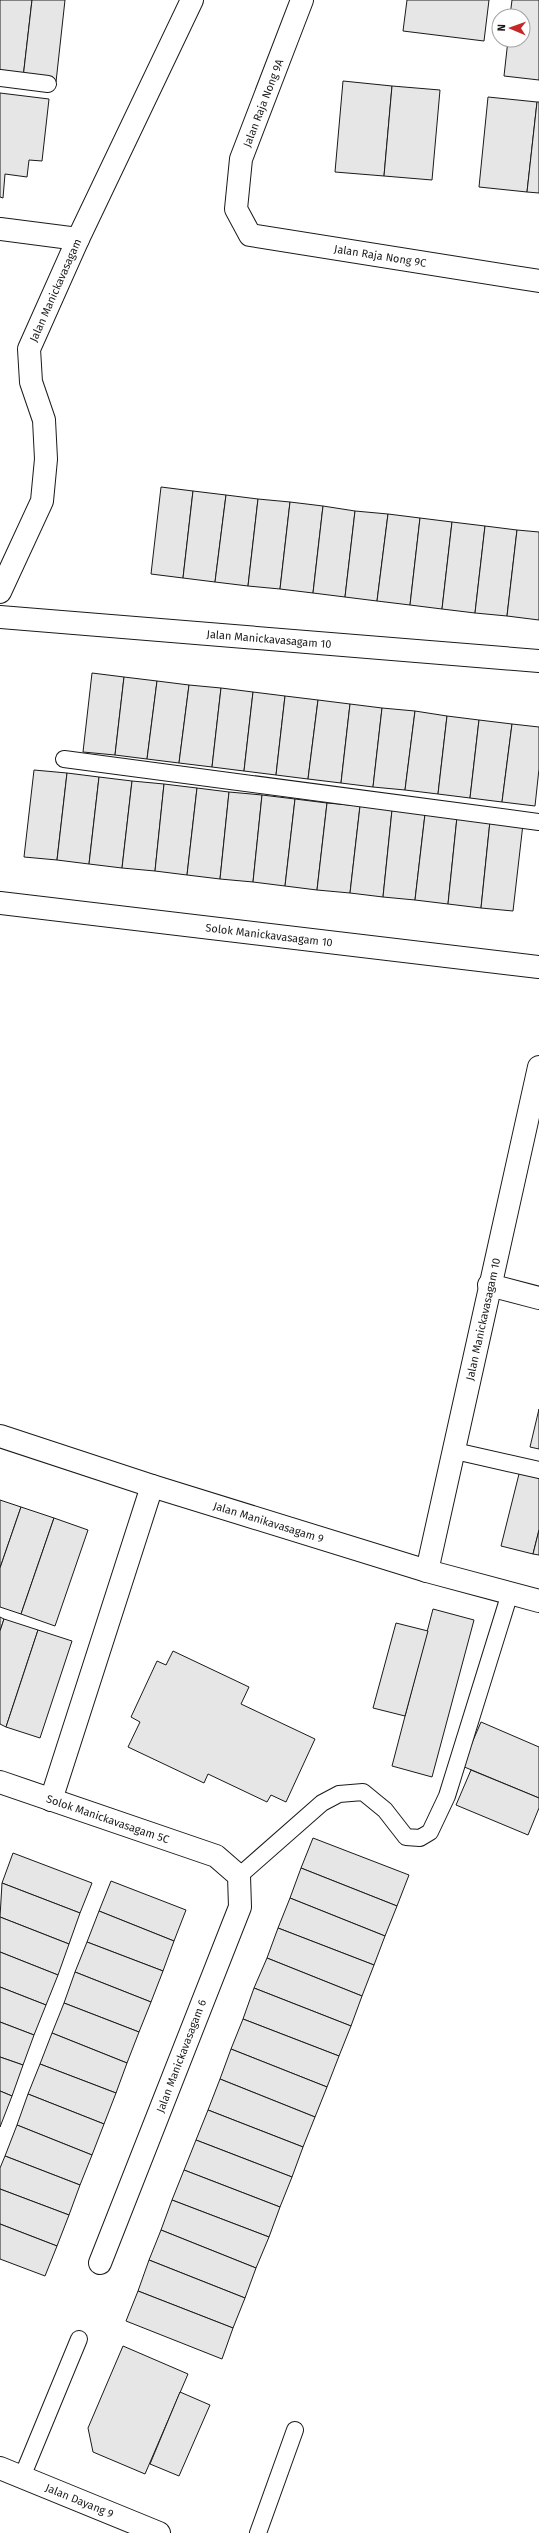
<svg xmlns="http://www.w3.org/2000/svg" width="539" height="2533" viewBox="0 0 539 2533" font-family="'Fira Sans',sans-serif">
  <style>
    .building { fill: #e6e6e6; stroke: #1a1a1a }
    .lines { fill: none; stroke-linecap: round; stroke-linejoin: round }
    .service-casing { stroke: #1a1a1a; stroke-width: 18 }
    .minor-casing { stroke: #1a1a1a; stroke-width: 24 }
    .service { stroke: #fff; stroke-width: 16 }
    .minor { stroke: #fff; stroke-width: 22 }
    .labels { text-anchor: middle; stroke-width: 3; stroke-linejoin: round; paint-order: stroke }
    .street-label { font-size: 11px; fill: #1a1a1a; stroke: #fff }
  </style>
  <rect width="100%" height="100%" fill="#fff"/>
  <!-- building -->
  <g class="building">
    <path d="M 0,0 L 32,0 L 23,78 L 0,75 Z"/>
    <path d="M 32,0 L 65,0 L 56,82 L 23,78 Z"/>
    <path d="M 407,0 L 489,0 L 484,41 L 403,31 Z"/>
    <path d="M 512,0 L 539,0 L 539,80 L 504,76 L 508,40 L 523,40 L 523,16 L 510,16 Z"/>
    <path d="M 343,81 L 392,86 L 384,176 L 335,172 Z"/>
    <path d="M 392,86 L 440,90 L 432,180 L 384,176 Z"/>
    <path d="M 0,93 L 49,99 L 42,161 L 29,160 L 27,177 L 5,174 L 3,198 L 0,197 Z"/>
    <path d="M 488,97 L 537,102 L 527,192 L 479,187 Z"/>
    <path d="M 537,102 L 539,102 L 539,193 L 527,192 Z"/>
    <path d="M 161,487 L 193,491 L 183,578 L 151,574 Z"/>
    <path d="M 193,491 L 226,495 L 215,582 L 183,578 Z"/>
    <path d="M 226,495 L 258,499 L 248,586 L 215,582 Z"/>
    <path d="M 258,499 L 290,502 L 280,589 L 248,586 Z"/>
    <path d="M 290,502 L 323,506 L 313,593 L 280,589 Z"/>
    <path d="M 323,506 L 355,511 L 345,597 L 313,593 Z"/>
    <path d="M 355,511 L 388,514 L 377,601 L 345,597 Z"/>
    <path d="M 388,514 L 420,518 L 410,605 L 377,601 Z"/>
    <path d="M 420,518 L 452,522 L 442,609 L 410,605 Z"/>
    <path d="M 452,522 L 485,526 L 475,613 L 442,609 Z"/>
    <path d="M 485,526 L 517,530 L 507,616 L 475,613 Z"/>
    <path d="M 517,530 L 539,532 L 539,620 L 507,616 Z"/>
    <path d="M 92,673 L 124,677 L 115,755 L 83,752 Z"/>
    <path d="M 124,677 L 157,681 L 147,759 L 115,755 Z"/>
    <path d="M 157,681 L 189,685 L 179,763 L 147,759 Z"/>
    <path d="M 189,685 L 221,688 L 212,767 L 179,763 Z"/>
    <path d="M 221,688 L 253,692 L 244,771 L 212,767 Z"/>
    <path d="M 253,692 L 285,696 L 276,775 L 244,771 Z"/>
    <path d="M 285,696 L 318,700 L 308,779 L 276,775 Z"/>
    <path d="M 318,700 L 350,704 L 341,783 L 308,779 Z"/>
    <path d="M 350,704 L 382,708 L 373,787 L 341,783 Z"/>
    <path d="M 382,708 L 415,711 L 405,790 L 373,787 Z"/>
    <path d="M 415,711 L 447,716 L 438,794 L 405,790 Z"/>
    <path d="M 447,716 L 479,720 L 470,798 L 438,794 Z"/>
    <path d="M 479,720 L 512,724 L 502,802 L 470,798 Z"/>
    <path d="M 512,724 L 539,727 L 539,769 L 535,806 L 502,802 Z"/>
    <path d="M 34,770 L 67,773 L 57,860 L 24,857 Z"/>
    <path d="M 67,773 L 99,777 L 89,864 L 57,860 Z"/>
    <path d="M 99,777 L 132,781 L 122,868 L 89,864 Z"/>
    <path d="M 132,781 L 164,784 L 155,871 L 122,868 Z"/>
    <path d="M 164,784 L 197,788 L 187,875 L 155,871 Z"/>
    <path d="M 197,788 L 229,792 L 220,879 L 187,875 Z"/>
    <path d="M 229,792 L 262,795 L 253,882 L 220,879 Z"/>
    <path d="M 262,795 L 295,799 L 285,886 L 253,882 Z"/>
    <path d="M 295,799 L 327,803 L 317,890 L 285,886 Z"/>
    <path d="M 327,803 L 360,806 L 350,893 L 317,890 Z"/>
    <path d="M 360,806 L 392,810 L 383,897 L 350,893 Z"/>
    <path d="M 392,810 L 425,814 L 415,900 L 383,897 Z"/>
    <path d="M 425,814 L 457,817 L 448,904 L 415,900 Z"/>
    <path d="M 457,817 L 490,821 L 481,908 L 448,904 Z"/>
    <path d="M 490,821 L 523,824 L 513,911 L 481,908 Z"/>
    <path d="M 539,1409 L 539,1449 L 530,1447 Z"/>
    <path d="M 522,1462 L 539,1467 L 539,1530 L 533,1554 L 501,1546 Z"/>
    <path d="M 0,1500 L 21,1507 L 0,1568 Z"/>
    <path d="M 21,1507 L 54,1518 L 21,1614 L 0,1607 L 0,1568 Z"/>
    <path d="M 54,1518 L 88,1530 L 55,1626 L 21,1614 Z"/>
    <path d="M 539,1530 L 539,1555 L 533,1554 Z"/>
    <path d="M 433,1609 L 474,1620 L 432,1777 L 392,1766 Z"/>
    <path d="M 0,1617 L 4,1619 L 0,1631 Z"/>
    <path d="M 4,1619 L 38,1630 L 6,1727 L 0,1724 L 0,1631 Z"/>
    <path d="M 396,1623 L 428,1631 L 405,1716 L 373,1708 Z"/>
    <path d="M 38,1630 L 72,1641 L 40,1738 L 6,1727 Z"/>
    <path d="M 173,1651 L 249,1687 L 241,1704 L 315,1739 L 286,1802 L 271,1795 L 267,1802 L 208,1774 L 204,1783 L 128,1747 L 140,1722 L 131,1717 L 157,1661 L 166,1665 Z"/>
    <path d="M 481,1722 L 539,1747 L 539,1798 L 462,1766 Z"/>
    <path d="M 471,1770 L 539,1798 L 539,1808 L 528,1835 L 456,1805 Z"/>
    <path d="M 313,1838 L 409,1875 L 397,1906 L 301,1868 Z"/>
    <path d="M 13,1853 L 92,1883 L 80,1913 L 2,1883 Z"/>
    <path d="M 301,1868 L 397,1906 L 385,1936 L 290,1898 Z"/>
    <path d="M 111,1881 L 186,1910 L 174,1941 L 99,1911 Z"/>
    <path d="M 2,1883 L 80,1913 L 69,1944 L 0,1917 Z"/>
    <path d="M 290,1898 L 385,1936 L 374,1965 L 278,1928 Z"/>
    <path d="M 99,1911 L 174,1941 L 163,1971 L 87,1942 Z"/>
    <path d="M 0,1917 L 69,1944 L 58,1975 L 0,1952 Z"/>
    <path d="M 278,1928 L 374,1965 L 362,1996 L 267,1958 Z"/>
    <path d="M 87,1942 L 163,1971 L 151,2002 L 75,1972 Z"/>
    <path d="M 0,1952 L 58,1975 L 46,2005 L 0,1987 Z"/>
    <path d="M 267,1958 L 362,1996 L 351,2026 L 254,1988 Z"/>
    <path d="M 75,1972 L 151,2002 L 139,2032 L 64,2003 Z"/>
    <path d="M 0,1987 L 46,2005 L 34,2035 L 0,2022 Z"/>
    <path d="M 254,1988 L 351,2026 L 339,2056 L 243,2019 Z"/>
    <path d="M 64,2003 L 139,2032 L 127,2063 L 52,2033 Z"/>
    <path d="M 243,2019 L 339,2056 L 327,2087 L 231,2049 Z"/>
    <path d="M 0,2022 L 34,2035 L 23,2065 L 0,2057 Z"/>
    <path d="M 52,2033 L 127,2063 L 116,2093 L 40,2064 Z"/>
    <path d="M 231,2049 L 327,2087 L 315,2117 L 220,2079 Z"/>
    <path d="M 0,2057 L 23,2065 L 12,2096 L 0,2091 Z"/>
    <path d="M 40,2064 L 116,2093 L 104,2124 L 28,2094 Z"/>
    <path d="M 220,2079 L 315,2117 L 303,2147 L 208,2110 Z"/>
    <path d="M 0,2091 L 12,2096 L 0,2127 Z"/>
    <path d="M 28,2094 L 104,2124 L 92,2155 L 17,2125 Z"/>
    <path d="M 208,2110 L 303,2147 L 292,2177 L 196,2140 Z"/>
    <path d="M 17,2125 L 92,2155 L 80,2185 L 5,2156 Z"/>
    <path d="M 196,2140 L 292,2177 L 280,2207 L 184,2170 Z"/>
    <path d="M 5,2156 L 80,2185 L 69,2215 L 0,2189 L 0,2168 Z"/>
    <path d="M 184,2170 L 280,2207 L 269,2237 L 172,2200 Z"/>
    <path d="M 0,2189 L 69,2215 L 57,2246 L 0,2224 Z"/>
    <path d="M 172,2200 L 269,2237 L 256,2268 L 161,2230 Z"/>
    <path d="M 0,2224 L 57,2246 L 45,2276 L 0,2259 Z"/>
    <path d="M 161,2230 L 256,2268 L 245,2298 L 149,2260 Z"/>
    <path d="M 149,2260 L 245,2298 L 233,2328 L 138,2291 Z"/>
    <path d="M 138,2291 L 233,2328 L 222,2359 L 126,2321 Z"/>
    <path d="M 123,2346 L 188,2374 L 145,2474 L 93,2452 L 88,2428 Z"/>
    <path d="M 180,2392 L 210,2405 L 179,2476 L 150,2464 Z"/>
  </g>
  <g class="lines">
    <defs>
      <g id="service">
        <path d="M 0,78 L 48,84"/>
        <path d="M 64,759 L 539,822"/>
        <path d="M 455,1451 L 539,1470"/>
        <path d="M 239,1876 L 322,1803 L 339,1794 L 363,1792 L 385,1810 L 406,1837 L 420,1838 L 430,1832 L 447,1796 L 510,1593"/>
        <path d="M 22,2477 L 79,2339"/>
        <path d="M 258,2533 L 295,2430"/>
      </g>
      <g id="minor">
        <path id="s1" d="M 302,0 L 241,159 L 236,209 L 250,235 L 539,281"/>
        <path d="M 0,229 L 78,239"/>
        <path id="s2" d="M 0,592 L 42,501 L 46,459 L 44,420 L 31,382 L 29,349 L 78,239 L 192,0"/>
        <path id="s3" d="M 0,617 L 539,661"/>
        <path id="s4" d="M 0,903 L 539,967"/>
        <path d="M 489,1285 L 539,1298"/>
        <path id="s5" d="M 0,1436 L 152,1486 L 427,1571 L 539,1601"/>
        <path id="s6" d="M 427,1571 L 539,1067"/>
        <path id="s7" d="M 0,1782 L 216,1856 L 239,1876 L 240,1907 L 100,2263"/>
        <path d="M 51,1800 L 152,1486"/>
        <path id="s8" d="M 0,2468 L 159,2533"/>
      </g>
    </defs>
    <!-- service casing -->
    <use href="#service" class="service-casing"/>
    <!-- minor casing -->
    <use href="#minor" class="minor-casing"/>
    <!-- service -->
    <use href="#service" class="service"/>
    <!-- minor -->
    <use href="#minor" class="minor"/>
  </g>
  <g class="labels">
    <!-- street labels -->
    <g class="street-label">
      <text transform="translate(263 103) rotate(-69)" y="4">Jalan Raja Nong 9A</text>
      <text dy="4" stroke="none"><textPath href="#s1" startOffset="382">Jalan Raja Nong 9C</textPath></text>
      <text dy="4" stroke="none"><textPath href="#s2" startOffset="319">Jalan Manickavasagam</textPath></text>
      <text dy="4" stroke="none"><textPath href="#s3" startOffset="270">Jalan Manickavasagam 10</textPath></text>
      <text dy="4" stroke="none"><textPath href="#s4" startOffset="271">Solok Manickavasagam 10</textPath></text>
      <text dy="4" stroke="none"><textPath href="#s6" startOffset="258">Jalan Manickavasagam 10</textPath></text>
      <text dy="4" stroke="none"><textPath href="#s5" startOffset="282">Jalan Manikavasagam 9</textPath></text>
      <text dy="4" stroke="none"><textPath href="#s7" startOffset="114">Solok Manickavasagam 5C</textPath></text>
      <text transform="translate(181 2056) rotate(-69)" y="4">Jalan Manickavasagam 6</text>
      <text dy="4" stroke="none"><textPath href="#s8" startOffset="86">Jalan Dayang 9</textPath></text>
    </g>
  </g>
  <!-- north arrow -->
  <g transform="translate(511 28) rotate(272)"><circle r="19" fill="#ffffff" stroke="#a3a3a3"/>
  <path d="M0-3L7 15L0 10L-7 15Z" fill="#c62828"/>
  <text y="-6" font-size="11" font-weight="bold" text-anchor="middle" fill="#1a1a1a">N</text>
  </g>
</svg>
